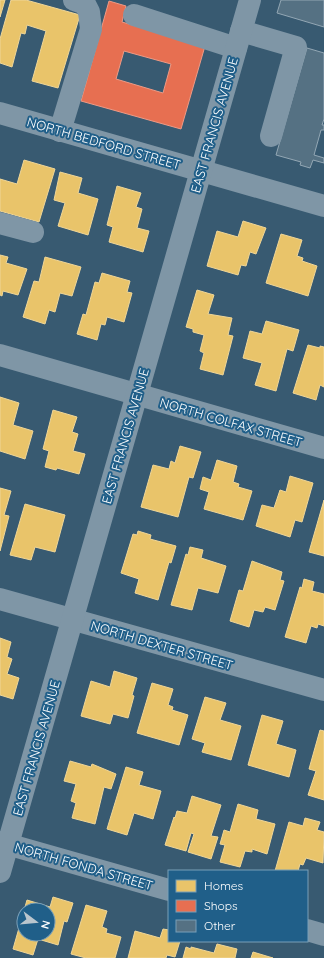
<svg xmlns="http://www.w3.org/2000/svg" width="324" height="958" viewBox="0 0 324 958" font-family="Quicksand,sans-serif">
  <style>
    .homes { fill: #e9c46a; stroke: #f0d697; fill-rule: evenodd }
    .shops { fill: #e76f51; stroke: #ee9a85; fill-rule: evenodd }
    .building { fill: #557183; stroke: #93a7b4 }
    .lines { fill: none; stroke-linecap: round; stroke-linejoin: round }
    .minor { stroke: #7f96a6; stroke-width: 22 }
    .labels { text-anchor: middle; stroke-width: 4; stroke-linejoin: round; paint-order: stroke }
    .street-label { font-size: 13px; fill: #fff; stroke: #205f89 }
  </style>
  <rect width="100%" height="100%" fill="#385a71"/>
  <!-- homes -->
  <g class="homes">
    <path d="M 0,0 L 5,0 L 0,17 Z"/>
    <path d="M 11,0 L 26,0 L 80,15 L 58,88 L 32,81 L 46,31 L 27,25 L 25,34 L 21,33 L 12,67 L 0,63 L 0,39 Z"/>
    <path d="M 24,160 L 55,169 L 39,222 L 0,211 L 0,179 L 17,184 Z"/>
    <path d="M 60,172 L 82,178 L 78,193 L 98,199 L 88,235 L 58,226 L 65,203 L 54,200 Z"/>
    <path d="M 117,186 L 141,193 L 136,207 L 142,209 L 137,228 L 149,231 L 143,252 L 109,242 L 113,227 L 107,225 Z"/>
    <path d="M 243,221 L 266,228 L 256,254 L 250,252 L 246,266 L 241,265 L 238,275 L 207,266 L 217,231 L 238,237 Z"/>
    <path d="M 281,234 L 302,240 L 297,256 L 303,258 L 302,261 L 317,266 L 308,296 L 266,283 Z"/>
    <path d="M 0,255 L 8,257 L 6,263 L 27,269 L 18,295 L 3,291 L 2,296 L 0,295 Z"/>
    <path d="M 45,257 L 81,267 L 72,296 L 60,293 L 55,312 L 49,310 L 45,324 L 23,317 L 34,281 L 39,282 Z"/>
    <path d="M 102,273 L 130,281 L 127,292 L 132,293 L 124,322 L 107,317 L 105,325 L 101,324 L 97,340 L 77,334 L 83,314 L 86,315 L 95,282 L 99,283 Z"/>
    <path d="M 197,290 L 214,295 L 208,314 L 232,318 L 228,335 L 233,336 L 223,375 L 200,369 L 204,353 L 200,351 L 204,335 L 193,332 L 193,329 L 186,327 Z"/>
    <path d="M 266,321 L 299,330 L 293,351 L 287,349 L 276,391 L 255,385 L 262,363 L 243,358 L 250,331 L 262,334 Z"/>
    <path d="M 308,345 L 320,348 L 320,346 L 324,347 L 324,387 L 320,385 L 316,400 L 293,393 Z"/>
    <path d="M 0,397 L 19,403 L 13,425 L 33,431 L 25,459 L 0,451 Z"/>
    <path d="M 53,410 L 77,417 L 72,432 L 78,434 L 73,451 L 85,454 L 79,474 L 57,468 L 56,470 L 45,467 L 49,451 L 43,449 Z"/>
    <path d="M 180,446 L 201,452 L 193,478 L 189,477 L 178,517 L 141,507 L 153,465 L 169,469 L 171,461 L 175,463 Z"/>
    <path d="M 217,460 L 237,466 L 233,482 L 239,484 L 238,487 L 252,491 L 243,520 L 204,509 L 209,492 L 200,489 L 203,477 L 211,480 Z"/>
    <path d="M 290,476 L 313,483 L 302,522 L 295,520 L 290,537 L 256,526 L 262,505 L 274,508 L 280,490 L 286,492 Z"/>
    <path d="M 0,488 L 11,491 L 4,515 L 9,516 L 0,551 Z"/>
    <path d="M 324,500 L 324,556 L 309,552 Z"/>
    <path d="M 25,504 L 65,515 L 55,552 L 35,547 L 31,560 L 10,555 Z"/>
    <path d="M 138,531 L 151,535 L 150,539 L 176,546 L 171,563 L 169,562 L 158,600 L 135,593 L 139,579 L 121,573 L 133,534 L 137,535 Z"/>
    <path d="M 190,547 L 203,550 L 201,558 L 226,566 L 218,593 L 198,588 L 192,610 L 171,605 L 186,554 L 188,555 Z"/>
    <path d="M 252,561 L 282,572 L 280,580 L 284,581 L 275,610 L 265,607 L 263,612 L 254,610 L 249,627 L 230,621 L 239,590 L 243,591 Z"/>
    <path d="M 304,579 L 314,582 L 312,591 L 324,594 L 324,626 L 318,624 L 317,628 L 311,626 L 306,643 L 285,637 L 300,587 L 302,588 Z"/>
    <path d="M 0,638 L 11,642 L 7,657 L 12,659 L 7,674 L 19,678 L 13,699 L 0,695 Z"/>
    <path d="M 114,671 L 137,678 L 132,695 L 134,696 L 128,718 L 113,714 L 110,724 L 81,716 L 91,681 L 110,687 Z"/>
    <path d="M 152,683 L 173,689 L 168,705 L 173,707 L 172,710 L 188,715 L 179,745 L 137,733 Z"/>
    <path d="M 205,697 L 226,703 L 220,720 L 241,726 L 231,760 L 202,752 L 205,743 L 192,739 Z"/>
    <path d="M 262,715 L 283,721 L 276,744 L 296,750 L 289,777 L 248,765 Z"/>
    <path d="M 320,730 L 324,731 L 324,800 L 308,795 L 316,771 L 309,769 Z"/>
    <path d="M 70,761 L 91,767 L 92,764 L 116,774 L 111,789 L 104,787 L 95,824 L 72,818 L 76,803 L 71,801 L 76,784 L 64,781 Z"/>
    <path d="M 126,767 L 143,772 L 139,785 L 161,791 L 153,819 L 134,813 L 127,835 L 107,829 Z"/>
    <path d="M 192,796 L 221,805 L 211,836 L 218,837 L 211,859 L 188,852 L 194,834 L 191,833 L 186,851 L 165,845 L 174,817 L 175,818 L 177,811 L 187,813 Z"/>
    <path d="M 238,804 L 258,810 L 256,819 L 275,824 L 267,854 L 252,849 L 252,852 L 245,851 L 240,867 L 220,862 L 225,845 L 220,844 L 224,830 L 230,832 Z"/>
    <path d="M 305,818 L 320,822 L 317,830 L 324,832 L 323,863 L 306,858 L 303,865 L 300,864 L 298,871 L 275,871 L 289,822 L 303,826 Z"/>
    <path d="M 53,897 L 73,903 L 67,922 L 64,921 L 58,945 L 38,939 L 33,955 L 13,949 L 27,900 L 50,907 ZM 24,910 L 48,910 L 48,934 L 24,934 Z"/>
    <path d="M 86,905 L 107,911 L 102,927 L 107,929 L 106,933 L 121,937 L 115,958 L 86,958 L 71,954 Z"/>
    <path d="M 163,929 L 169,930 L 169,941 L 180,941 L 175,957 L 167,955 L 166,958 L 128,958 L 135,931 L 160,938 Z"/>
    <path d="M 217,944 L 237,949 L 235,958 L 183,958 L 186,947 L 191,949 L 191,947 L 214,953 Z"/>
    <path d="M 253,952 L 273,958 L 251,958 Z"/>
  </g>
  <!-- shops -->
  <path class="shops" d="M 109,1 L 126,6 L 122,22 L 205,46 L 181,129 L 81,101 ZM 124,51 L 171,64 L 163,93 L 116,79 Z"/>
  <!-- building -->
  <g class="building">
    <path d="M 281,0 L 324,0 L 324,27 L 277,13 Z"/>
    <path d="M 307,48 L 324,53 L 324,119 L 322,125 L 324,125 L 324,130 L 321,130 L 314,155 L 324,158 L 324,163 L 313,160 L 310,168 L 300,165 L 301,162 L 276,155 Z"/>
  </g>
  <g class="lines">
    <!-- minor -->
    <g class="minor">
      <path d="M 134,15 L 236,48"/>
      <path d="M 241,31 L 296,47 L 271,136"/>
      <path d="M 0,113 L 324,206"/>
      <path d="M 60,131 L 91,29 L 89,12 L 85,4 L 74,0"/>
      <path d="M 0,223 L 33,232"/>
      <path d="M 0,355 L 324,448"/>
      <path d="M 0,599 L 324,690"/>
      <path d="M 0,842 L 169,890"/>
      <path d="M 0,872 L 250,0"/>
      <path d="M 307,930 L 324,935"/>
    </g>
  </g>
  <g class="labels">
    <!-- street labels -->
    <g class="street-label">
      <text transform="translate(214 125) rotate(-74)" y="5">EAST FRANCIS AVENUE</text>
      <text transform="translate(104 143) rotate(16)" y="5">NORTH BEDFORD STREET</text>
      <text transform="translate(231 422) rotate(16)" y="5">NORTH COLFAX STREET</text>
      <text transform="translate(125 436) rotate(-74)" y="5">EAST FRANCIS AVENUE</text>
      <text transform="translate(162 645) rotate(16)" y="5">NORTH DEXTER STREET</text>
      <text transform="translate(36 748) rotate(-74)" y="5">EAST FRANCIS AVENUE</text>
      <text transform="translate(84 866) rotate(16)" y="5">NORTH FONDA STREET</text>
    </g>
  </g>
  <!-- legend -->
  <rect x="168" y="870" width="140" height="72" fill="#205f89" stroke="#799fb8"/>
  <rect x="176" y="880" width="20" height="12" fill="#e9c46a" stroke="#799fb8"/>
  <text x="204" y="890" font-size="12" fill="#ffffff">Homes</text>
  <rect x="176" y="900" width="20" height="12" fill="#e76f51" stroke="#799fb8"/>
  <text x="204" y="910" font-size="12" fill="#ffffff">Shops</text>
  <rect x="176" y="920" width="20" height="12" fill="#557183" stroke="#799fb8"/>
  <text x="204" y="930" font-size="12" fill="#ffffff">Other</text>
  <!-- north arrow -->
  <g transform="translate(36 922) rotate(106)"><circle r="19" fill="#205f89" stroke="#799fb8"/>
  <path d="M0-3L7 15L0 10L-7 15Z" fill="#b9c5cd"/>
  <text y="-6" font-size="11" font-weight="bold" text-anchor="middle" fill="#ffffff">N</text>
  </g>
</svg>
